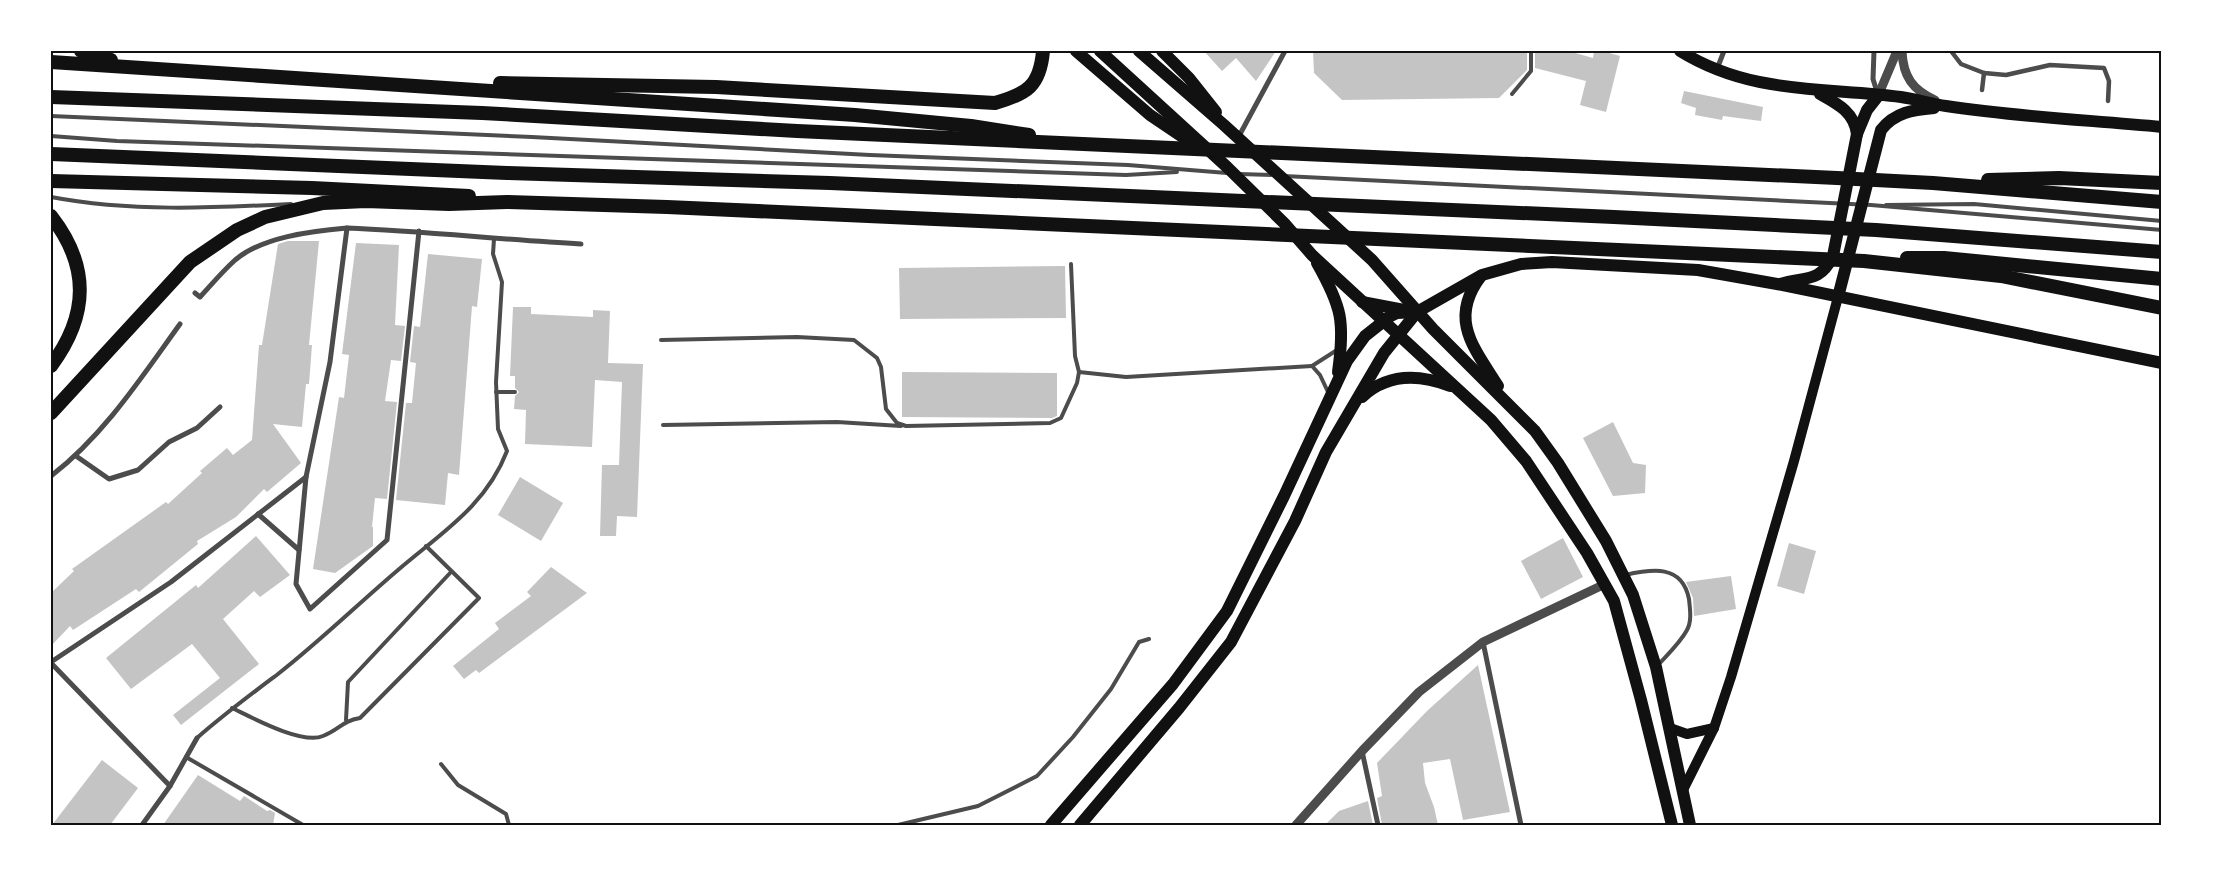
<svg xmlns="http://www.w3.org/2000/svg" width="2213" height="876" viewBox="0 0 2213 876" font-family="Ubuntu,sans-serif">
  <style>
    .building { fill: #c4c4c4 }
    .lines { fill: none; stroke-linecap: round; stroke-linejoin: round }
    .service { stroke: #4c4c4c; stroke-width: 4 }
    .pedestrian { stroke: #4c4c4c; stroke-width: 4.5 }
    .minor { stroke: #4c4c4c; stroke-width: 5 }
    .tertiary { stroke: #4c4c4c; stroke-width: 9 }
    .secondary { stroke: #111; stroke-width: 10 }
    .primary { stroke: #111; stroke-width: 12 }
    .trunk { stroke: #111; stroke-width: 14 }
    .neatline { fill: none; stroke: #111; stroke-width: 2 }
  </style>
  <rect width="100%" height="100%" fill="#fff"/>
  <!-- building -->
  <g class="building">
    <path d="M 1204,51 L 1276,51 L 1256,81 L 1236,58 L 1222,71 Z"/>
    <path d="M 1313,51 L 1527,51 L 1527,70 L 1499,98 L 1342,100 L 1314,73 Z"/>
    <path d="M 1535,51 L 1568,51 L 1593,58 L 1594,51 L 1602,51 L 1620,56 L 1606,112 L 1580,105 L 1586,81 L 1535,68 Z"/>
    <path d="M 1684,91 L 1763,107 L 1761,121 L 1723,116 L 1722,120 L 1695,115 L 1696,108 L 1681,103 Z"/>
    <path d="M 288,241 L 319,241 L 309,345 L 312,345 L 309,384 L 306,384 L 302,427 L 273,424 L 301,463 L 267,492 L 264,489 L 236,517 L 197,541 L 198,544 L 139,592 L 136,589 L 73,630 L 70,626 L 51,646 L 51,593 L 74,571 L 72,569 L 166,502 L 168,504 L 202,473 L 200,471 L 227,448 L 233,455 L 252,440 L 259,345 L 262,345 L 278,244 Z"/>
    <path d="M 356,243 L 399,245 L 395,325 L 405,326 L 401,361 L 391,360 L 385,401 L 397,402 L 387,499 L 375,498 L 372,527 L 373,527 L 373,546 L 335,573 L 313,569 L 339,397 L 344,398 L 349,355 L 342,354 Z"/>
    <path d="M 428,254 L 482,259 L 477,307 L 472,306 L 459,475 L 448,473 L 445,505 L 396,500 L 406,403 L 412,403 L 416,363 L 410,362 L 414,326 L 420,327 Z"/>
    <path d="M 1065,266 L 1066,318 L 900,319 L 899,268 Z"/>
    <path d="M 513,307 L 531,307 L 531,314 L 593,317 L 593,310 L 610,311 L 608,363 L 643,364 L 637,517 L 617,516 L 616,536 L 600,536 L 602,465 L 619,465 L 622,382 L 595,380 L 592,447 L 525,444 L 526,410 L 514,409 L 515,396 L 519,392 L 515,388 L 515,376 L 510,376 Z"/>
    <path d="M 902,372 L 1057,373 L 1057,416 L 1052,418 L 902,417 Z"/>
    <path d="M 1613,422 L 1633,463 L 1646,465 L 1645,493 L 1613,496 L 1583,438 Z"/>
    <path d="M 520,477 L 563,503 L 541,541 L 498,515 Z"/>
    <path d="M 256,536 L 290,575 L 260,597 L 254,591 L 223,619 L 259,664 L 181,725 L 173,715 L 220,678 L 192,644 L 131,689 L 106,658 L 196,585 L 198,588 Z"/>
    <path d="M 1563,538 L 1583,577 L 1541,599 L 1521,561 Z"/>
    <path d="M 1789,543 L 1816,551 L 1804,594 L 1777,586 Z"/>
    <path d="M 551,567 L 587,593 L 479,673 L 476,670 L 464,679 L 453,666 L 499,629 L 495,623 L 531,596 L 527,592 Z"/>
    <path d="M 1731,576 L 1736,609 L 1694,616 L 1693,598 L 1686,582 Z"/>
    <path d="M 1478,665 L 1510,812 L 1463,820 L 1450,759 L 1423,763 L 1425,783 L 1434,807 L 1438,825 L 1382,825 L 1377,798 L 1382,796 L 1377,763 L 1427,711 Z"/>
    <path d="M 102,760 L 138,788 L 110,825 L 52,825 Z"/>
    <path d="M 198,775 L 240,801 L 244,796 L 267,811 L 270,810 L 275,813 L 273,825 L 163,825 Z"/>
    <path d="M 1368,801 L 1373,825 L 1325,825 L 1339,811 Z"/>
  </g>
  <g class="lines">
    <!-- service -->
    <g class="service">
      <path d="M 1512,94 L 1531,71 L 1531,51"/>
      <path d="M 51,116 L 532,137 L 870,155 L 1128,165 L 1227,173"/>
      <path d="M 51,136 L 117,141 L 1126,175 L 1177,172"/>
      <path d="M 1239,174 L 1275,175"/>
      <path d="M 1284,176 L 1871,205 L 2162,230"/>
      <path d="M 51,197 C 130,212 211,208 291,204"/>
      <path d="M 1886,205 L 1974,204 L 2162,221"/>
      <path d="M 661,340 L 797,337 L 854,340 L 877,358 L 881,367 L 886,409 L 897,423 L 906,426 L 1050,423 L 1061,418 L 1077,383 L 1079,372 L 1075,356 L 1071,264"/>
      <path d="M 1079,372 L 1126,377 L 1312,366"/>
      <path d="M 496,392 L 515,392"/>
      <path d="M 1328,392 L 1320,375 L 1312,366 L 1337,350"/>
      <path d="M 663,425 L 837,422 L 901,426"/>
      <path d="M 1625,575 C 1652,569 1682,564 1689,599 C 1690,609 1692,621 1687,630 C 1680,643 1668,654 1658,665"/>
      <path d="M 232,708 C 251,717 302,745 323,736 C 339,730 342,721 360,718 L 479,598 L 426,546"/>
      <path d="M 346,720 L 348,682 L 451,572"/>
      <path d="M 197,738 C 223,715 250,695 278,674 C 319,642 358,604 398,570 C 441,533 486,506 507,451 L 498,429 L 496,382 L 502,282 L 493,254 L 494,239"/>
      <path d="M 186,757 L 303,825"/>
      <path d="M 441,764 L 458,785 L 506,814 L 509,825"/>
      <path d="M 898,825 L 978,806 L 1037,776 L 1073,737 L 1111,689 L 1139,642 L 1149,639"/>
    </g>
    <!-- pedestrian -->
    <g class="pedestrian">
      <path d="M 1951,51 L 1961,64 L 1984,73 L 2006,75 L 2050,65 L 2104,68 L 2109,81 L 2108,101"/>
      <path d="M 1982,90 L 1984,73"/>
    </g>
    <!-- minor -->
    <g class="minor">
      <path d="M 1874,51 L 1873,79 L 1877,92"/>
      <path d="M 1717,69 L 1724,51"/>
      <path d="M 1239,136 L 1285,51"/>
      <path d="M 419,231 L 387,540 L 310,609 L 296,584 L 306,477 L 330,362 L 347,228 C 425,231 503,240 581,244"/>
      <path d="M 195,293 L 200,297 C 211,285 222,272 234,261 C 261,237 312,231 347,228"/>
      <path d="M 76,456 L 109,479 L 138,470 L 169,442 L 197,428 L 220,407"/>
      <path d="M 51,476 C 104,435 141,378 180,324"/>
      <path d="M 258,514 L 299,550"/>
      <path d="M 1483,642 L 1521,825"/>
      <path d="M 51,662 L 171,582 L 306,477"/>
      <path d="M 51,663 L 170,786"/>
      <path d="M 1362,751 L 1378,825"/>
      <path d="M 142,825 L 170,786 L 197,738"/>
    </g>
    <!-- tertiary -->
    <g class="tertiary">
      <path d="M 1902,51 C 1903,77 1913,90 1935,100"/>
      <path d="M 1878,96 L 1897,51"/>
      <path d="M 1296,825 L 1362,751 L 1419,692 L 1483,642 L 1605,584"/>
    </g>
    <!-- secondary -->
    <g class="secondary">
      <path d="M 1670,728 L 1687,734 L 1714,728"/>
      <path d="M 1683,790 L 1714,728 L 1731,677 L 1794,461 L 1838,297"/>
    </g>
    <!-- primary -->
    <g class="primary">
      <path d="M 1076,51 L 1150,115 L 1196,146"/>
      <path d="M 1100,51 L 1227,167 L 1284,223 L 1312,255 L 1491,420 L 1526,461 L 1587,553 L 1614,601 L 1641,700 L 1672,825"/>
      <path d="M 1139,51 L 1224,125 L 1372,260 L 1433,329 L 1535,431 L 1558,463 L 1606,541 L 1633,595 L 1656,667 L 1690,825"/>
      <path d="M 1162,51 L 1189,78 L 1216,112"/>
      <path d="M 1680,51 C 1751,95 1823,87 1901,97 C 1916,99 1931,104 1946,106 C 2017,117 2090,120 2162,127"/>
      <path d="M 1820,94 C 1838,104 1854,112 1857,134"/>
      <path d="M 1317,263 C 1342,307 1345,322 1338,372"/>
      <path d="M 1481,276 C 1448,319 1474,348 1498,386"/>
      <path d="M 1780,284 C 1805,276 1819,284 1833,256 L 1857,134 L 1867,110 L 1878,96"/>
      <path d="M 1838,297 L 1881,130 C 1895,112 1913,110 1934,108"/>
      <path d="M 1362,302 L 1404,310"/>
      <path d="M 1362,397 C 1388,373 1419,374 1450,386"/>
      <path d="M 1051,825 L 1173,684 L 1227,611 L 1284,496 L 1347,361 L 1365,336 L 1389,317 L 1397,313 L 1417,312"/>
      <path d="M 1080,825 L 1179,708 L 1231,642 L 1295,521 L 1326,452 L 1384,353 L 1417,312 L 1482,275 L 1521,264 L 1552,262 L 1698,270 L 1777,284 L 2162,363"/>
    </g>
    <!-- trunk -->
    <g class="trunk">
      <path d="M 81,51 L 111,60"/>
      <path d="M 51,62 L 855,115 L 971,126 L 1029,135"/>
      <path d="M 500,83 L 716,87 L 995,103 C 1027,94 1040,86 1043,51"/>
      <path d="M 51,97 L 482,113 L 797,131 L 1837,178 L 1933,183 L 2162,202"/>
      <path d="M 51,154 L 507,173 L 830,183 L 1614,217 L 1876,230 L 2162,252"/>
      <path d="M 1988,180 L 2059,178 L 2162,183"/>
      <path d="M 51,181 L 312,188 L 469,196"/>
      <path d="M 51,216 C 90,266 89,315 51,366"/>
      <path d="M 1907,258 L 1944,258 L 2162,279"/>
      <path d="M 51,413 L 190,262 L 237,230 L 265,217 L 323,203 L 366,201 L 449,204 L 507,202 L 667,207 L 1864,261 L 2001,276 L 2162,308"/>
    </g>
  </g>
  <!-- border -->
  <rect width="2213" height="876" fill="none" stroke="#ffffff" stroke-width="105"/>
  <rect x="52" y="52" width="2108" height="772" class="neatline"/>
</svg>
